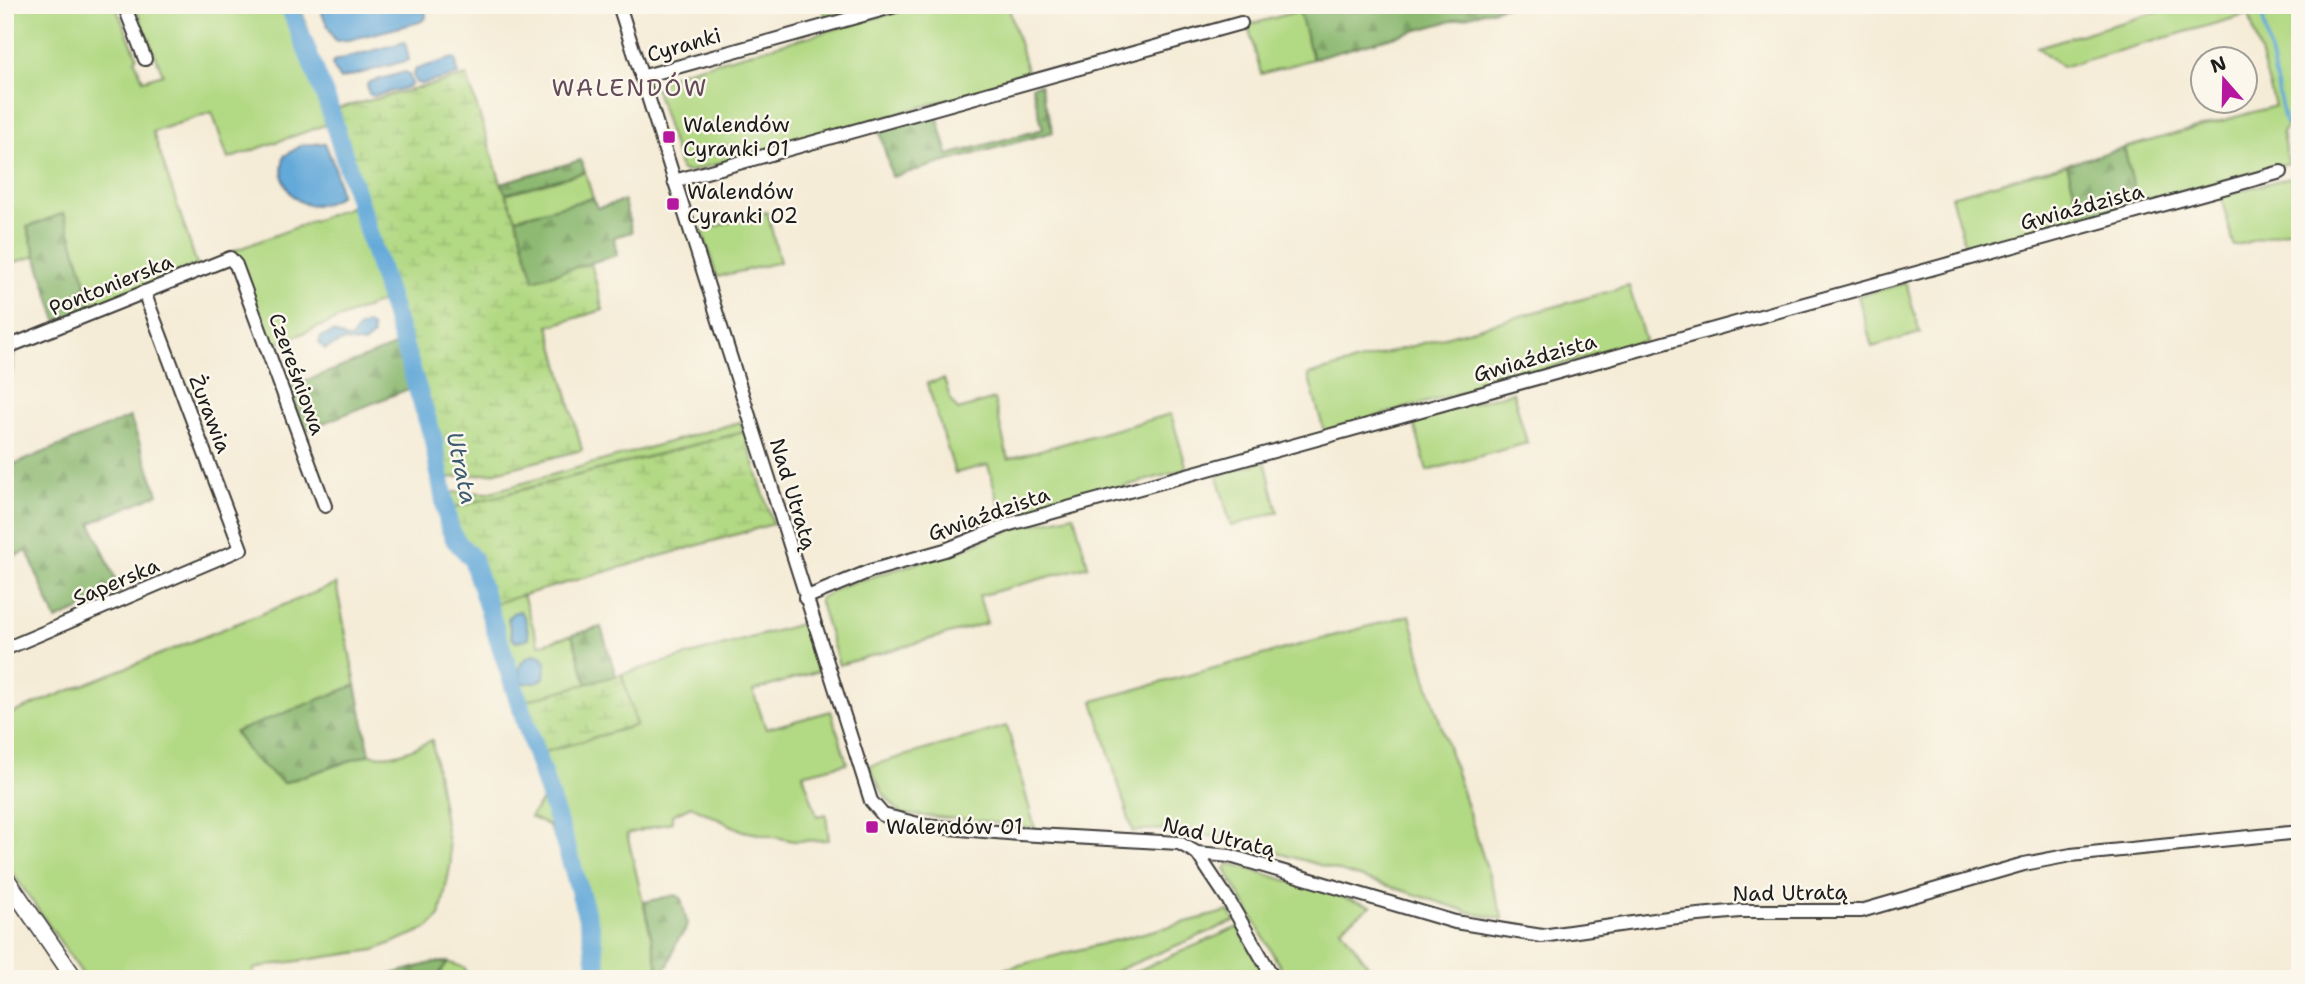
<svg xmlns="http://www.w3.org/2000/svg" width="2305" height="984" viewBox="0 0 2305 984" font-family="'Shantell Sans',sans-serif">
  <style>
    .green { fill: #b2d984; stroke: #677a50; stroke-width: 2 }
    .forest { fill: url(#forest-firs); stroke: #546a47; stroke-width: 2 }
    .wetland { fill: url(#wetland-marsh); stroke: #677a50; stroke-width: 2 }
    .water { fill: #63a9d9; stroke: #40627a; stroke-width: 2 }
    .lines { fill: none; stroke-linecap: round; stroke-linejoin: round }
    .stream { stroke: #63a9d9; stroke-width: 3.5 }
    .river { stroke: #63a9d9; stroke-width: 19 }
    .minor-casing { stroke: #3d3b38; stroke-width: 16 }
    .tertiary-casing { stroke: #3d3b38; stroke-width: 19 }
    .minor { stroke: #fff; stroke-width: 12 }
    .tertiary { stroke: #fff; stroke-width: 16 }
    .poi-dot { fill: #b5179e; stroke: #fbf7ec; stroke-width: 2.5 }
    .labels { text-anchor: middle; stroke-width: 5; stroke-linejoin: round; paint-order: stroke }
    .street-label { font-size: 21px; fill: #1c1c1c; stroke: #fbf7ec }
    .poi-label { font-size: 21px; fill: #1c1c1c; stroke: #fbf7ec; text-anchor: start }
    .water-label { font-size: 23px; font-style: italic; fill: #3c5b71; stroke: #fbf7ec }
    .quarter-label { font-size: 24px; letter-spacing: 2px; fill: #644b5a; stroke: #fbf7ec }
  </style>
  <defs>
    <pattern id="forest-firs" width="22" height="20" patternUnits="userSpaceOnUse" patternTransform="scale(1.75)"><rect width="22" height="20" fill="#8db972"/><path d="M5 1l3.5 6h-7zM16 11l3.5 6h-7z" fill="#799e62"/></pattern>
    <pattern id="wetland-marsh" width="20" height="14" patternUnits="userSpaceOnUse" patternTransform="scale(1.75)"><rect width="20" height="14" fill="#b2d984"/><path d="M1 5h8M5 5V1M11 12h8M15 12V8" fill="none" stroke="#98ba71"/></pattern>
  </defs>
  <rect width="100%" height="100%" fill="#fbf7ec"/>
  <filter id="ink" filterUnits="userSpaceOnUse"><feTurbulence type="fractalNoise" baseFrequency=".0143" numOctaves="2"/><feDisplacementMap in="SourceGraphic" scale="14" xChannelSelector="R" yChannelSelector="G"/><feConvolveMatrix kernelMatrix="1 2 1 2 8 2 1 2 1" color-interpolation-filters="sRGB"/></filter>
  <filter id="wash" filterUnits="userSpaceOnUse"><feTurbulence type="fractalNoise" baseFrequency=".00686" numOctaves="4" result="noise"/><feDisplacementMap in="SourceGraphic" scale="28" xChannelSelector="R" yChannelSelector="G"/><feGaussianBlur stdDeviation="1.57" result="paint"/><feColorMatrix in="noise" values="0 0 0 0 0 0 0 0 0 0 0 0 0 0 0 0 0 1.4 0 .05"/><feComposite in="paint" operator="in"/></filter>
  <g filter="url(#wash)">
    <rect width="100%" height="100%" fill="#f5ecd7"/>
    <!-- green -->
    <g class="green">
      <path d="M 5,5 L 115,5 L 137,56 L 135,60 L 143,80 L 163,74 L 134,5 L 300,5 L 394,293 L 440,449 L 449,492 L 487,493 L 740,422 L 744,432 L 452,508 L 457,534 L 476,554 L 492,604 L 523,595 L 539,645 L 572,635 L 587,684 L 521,703 L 539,753 L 636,725 L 622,674 L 804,623 L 819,671 L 753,691 L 766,729 L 831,711 L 847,763 L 803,774 L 817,816 L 826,814 L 829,840 L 794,841 L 743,831 L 691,806 L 672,815 L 672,822 L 627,834 L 661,979 L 593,979 L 585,933 L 559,847 L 548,825 L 530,817 L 542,800 L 470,569 L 446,535 L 437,480 L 424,431 L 383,301 L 269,347 L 233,251 L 353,206 L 328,124 L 228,159 L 212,112 L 153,132 L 197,265 L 93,306 L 64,213 L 27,227 L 36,256 L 5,265 Z"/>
      <path d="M 822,5 L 868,5 L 825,17 Z"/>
      <path d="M 921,5 L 1008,5 L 1029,77 L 688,172 L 681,170 L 655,87 L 664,80 L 681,72 Z"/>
      <path d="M 2182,5 L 2300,5 L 2300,116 L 2291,119 L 2282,133 L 2288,163 L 2138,204 L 2124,148 L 2275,106 L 2249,14 L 2062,67 L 2037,47 Z"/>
      <path d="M 1299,11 L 1313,59 L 1261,74 L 1248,25 Z"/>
      <path d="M 2067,164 L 2082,220 L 1967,252 L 1951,196 Z"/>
      <path d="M 585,172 L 593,198 L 516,218 L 505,194 Z"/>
      <path d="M 2291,177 L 2300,227 L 2234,246 L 2221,196 Z"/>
      <path d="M 767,212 L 780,262 L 717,277 L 702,230 Z"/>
      <path d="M 1906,283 L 1920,333 L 1872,347 L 1858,296 Z"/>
      <path d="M 1629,286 L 1645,341 L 1324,431 L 1308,375 Z"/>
      <path d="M 944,379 L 951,401 L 958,410 L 994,399 L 1008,459 L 1171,414 L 1187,469 L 1003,520 L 988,465 L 955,473 L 927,383 Z"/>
      <path d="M 1513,392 L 1527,443 L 1427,471 L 1413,420 Z"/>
      <path d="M 1265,461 L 1278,512 L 1231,526 L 1217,475 Z"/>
      <path d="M 1074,515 L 1088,566 L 979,596 L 987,623 L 839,665 L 819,599 L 842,586 L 963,549 L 991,537 L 1024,526 Z"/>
      <path d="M 336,584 L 356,685 L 235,733 L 283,783 L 370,754 C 391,760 413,749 432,740 L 451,862 L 440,916 L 428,928 L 375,950 L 270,965 L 254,969 L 252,979 L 86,979 L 5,862 L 5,716 Z"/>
      <path d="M 1410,615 L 1426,678 L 1503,919 L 1476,914 C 1403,891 1330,866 1255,847 C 1216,837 1173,824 1133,832 L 1093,701 Z"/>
      <path d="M 1007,726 L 1035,829 L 983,821 L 901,814 L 884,795 L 869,766 Z"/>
      <path d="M 1229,863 L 1371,906 L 1341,928 L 1373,972 L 1363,979 L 1287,979 L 1225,869 Z"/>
      <path d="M 1229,911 L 1235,921 L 1097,979 L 965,979 Z"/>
      <path d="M 1238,927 L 1267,979 L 1118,979 Z"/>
      <path d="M 448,962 L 465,968 L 467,979 L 436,979 Z"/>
    </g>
    <!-- forest -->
    <g class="forest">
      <path d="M 1320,5 L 1509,5 L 1313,59 L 1299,11 Z"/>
      <path d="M 1040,84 L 1053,132 L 892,177 L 879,129 L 936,112 L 948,155 L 1043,129 L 1032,86 Z"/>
      <path d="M 2124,148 L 2138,204 L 2082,220 L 2067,164 Z"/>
      <path d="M 581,160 L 585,172 L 505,194 L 501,183 Z"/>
      <path d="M 593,198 L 597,208 L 624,201 L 632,232 L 614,237 L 617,255 L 534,280 L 516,218 Z"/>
      <path d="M 64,213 L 93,306 L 57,321 L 27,227 Z"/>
      <path d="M 397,345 L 411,388 L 301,432 L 285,389 Z"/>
      <path d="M 15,351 L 5,414 L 5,354 Z"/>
      <path d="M 130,417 L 158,494 L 91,523 L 121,592 L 56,620 L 27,551 L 5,560 L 5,444 L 15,464 Z"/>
      <path d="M 601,627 L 616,676 L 587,684 L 572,635 Z"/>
      <path d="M 356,685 L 370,754 L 283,783 L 251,756 L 235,732 Z"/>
      <path d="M 676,895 L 681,898 L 687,923 L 685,931 L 677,941 L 668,966 L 659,973 L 644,902 Z"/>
      <path d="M 435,962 L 448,962 L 436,979 L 374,979 Z"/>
    </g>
    <!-- wetland -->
    <g class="wetland">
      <path d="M 467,76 L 501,183 L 516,218 L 534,280 L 591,263 L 603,310 L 549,326 L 582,450 L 492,473 L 447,478 L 440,449 L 394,293 L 335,109 Z"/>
      <path d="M 744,432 L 773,524 L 492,604 L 476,554 L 457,534 L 452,508 Z"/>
      <path d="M 622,674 L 636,725 L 538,754 L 521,702 Z"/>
    </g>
    <!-- water -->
    <g class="water">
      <path d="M 324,5 L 425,5 L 426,18 L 420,22 L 349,40 L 335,41 L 322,14 Z"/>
      <path d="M 405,42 L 409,60 L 340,79 L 332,65 L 333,61 Z"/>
      <path d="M 453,58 L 456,60 L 458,75 L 421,84 L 416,83 L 413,74 L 416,69 Z"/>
      <path d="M 405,72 L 409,74 L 412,84 L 409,87 L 373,96 L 369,94 L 367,85 L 369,82 Z"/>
      <path d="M 325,143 L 335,168 L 340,195 C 318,213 292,207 283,178 C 281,172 283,162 284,156 L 302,145 Z"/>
      <path d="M 367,324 L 372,327 L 373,336 L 364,344 L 343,341 L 325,349 L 319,343 L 321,337 L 333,332 L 345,338 L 351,339 L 358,328 Z"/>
      <path d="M 520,611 L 525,618 L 529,638 L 516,642 L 512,638 L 508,618 L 513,613 Z"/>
      <path d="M 536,654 L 543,657 L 546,663 L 544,678 L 536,683 L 523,683 C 514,668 521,659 536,654 Z"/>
    </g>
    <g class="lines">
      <!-- stream -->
      <path class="stream" d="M 2260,5 L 2285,123"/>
      <!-- river -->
      <path class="river" d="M 289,5 L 328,104 L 433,438 L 449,526 L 455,540 L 472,558 L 573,868 L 591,931 L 599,979"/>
    </g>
  </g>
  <g filter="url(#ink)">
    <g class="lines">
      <defs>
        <g id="minor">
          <path d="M 124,5 L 145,59"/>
          <path d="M 619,5 L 871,801 L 883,815 L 926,826 L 1019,834 L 1179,843 L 1197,853 L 1230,856 L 1455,922 L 1542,936 L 1668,918 L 1740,911 L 1861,911 L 2024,864 L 2071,855 L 2300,832"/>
          <path d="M 641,77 L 899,5"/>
          <path d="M 674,181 L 1241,23"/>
          <path d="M 5,348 L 230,258 L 236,265 L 325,506"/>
          <path d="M 805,598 L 870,571 L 945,550 L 1010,524 L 2281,172"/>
          <path d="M 5,649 L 241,549 L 144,292"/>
          <path d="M 1197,853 L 1229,901 L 1274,979"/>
        </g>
        <path id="tertiary" d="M 5,877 L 75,979"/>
      </defs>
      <!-- minor casing -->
      <use href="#minor" class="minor-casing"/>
      <!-- tertiary casing -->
      <use href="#tertiary" class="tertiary-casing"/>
      <!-- minor -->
      <use href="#minor" class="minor"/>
      <!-- tertiary -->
      <use href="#tertiary" class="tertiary"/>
    </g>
  </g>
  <!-- markers -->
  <g class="poi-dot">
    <rect x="662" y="130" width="14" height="14" rx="3.5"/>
    <rect x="666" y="197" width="14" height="14" rx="3.5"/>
    <rect x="865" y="820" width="14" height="14" rx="3.5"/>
  </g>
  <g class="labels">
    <!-- street labels -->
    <g class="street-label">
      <text transform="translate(684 45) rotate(-16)" y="7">Cyranki</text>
      <text transform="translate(2082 207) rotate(-15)" y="7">Gwiaździsta</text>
      <text transform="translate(111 285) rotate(-22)" y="7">Pontonierska</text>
      <text transform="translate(1535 358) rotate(-16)" y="7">Gwiaździsta</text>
      <text transform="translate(297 374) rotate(70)" y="7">Czereśniowa</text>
      <text transform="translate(210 414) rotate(69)" y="7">Żurawia</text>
      <text transform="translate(793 494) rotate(73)" y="7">Nad Utratą</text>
      <text transform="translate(989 514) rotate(-19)" y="7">Gwiaździsta</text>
      <text transform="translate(116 582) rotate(-23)" y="7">Saperska</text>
      <text transform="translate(1219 837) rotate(13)" y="7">Nad Utratą</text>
      <text transform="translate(1790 893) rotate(-1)" y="7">Nad Utratą</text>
    </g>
    <!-- poi labels -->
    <g class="poi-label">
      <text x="683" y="132">Walendów<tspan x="683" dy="24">Cyranki 01</tspan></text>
      <text x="687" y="199">Walendów<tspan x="687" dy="24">Cyranki 02</tspan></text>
      <text x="886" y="834">Walendów 01</text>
    </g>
    <!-- water labels -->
    <g class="water-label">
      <text transform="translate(462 468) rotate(78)" y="8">Utrata</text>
    </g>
    <!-- quarter labels -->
    <g class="quarter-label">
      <text x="630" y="96">WALENDÓW</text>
    </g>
  </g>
  <!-- margin -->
  <rect width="2305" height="984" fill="none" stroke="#fbf7ec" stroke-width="28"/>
  <!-- north arrow -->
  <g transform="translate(2224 80) rotate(340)"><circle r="33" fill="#fbf7ec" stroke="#a29f99" stroke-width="2"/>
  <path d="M0-5L12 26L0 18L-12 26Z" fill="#b5179e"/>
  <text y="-10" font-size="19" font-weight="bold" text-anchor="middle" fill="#1c1c1c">N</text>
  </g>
</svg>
